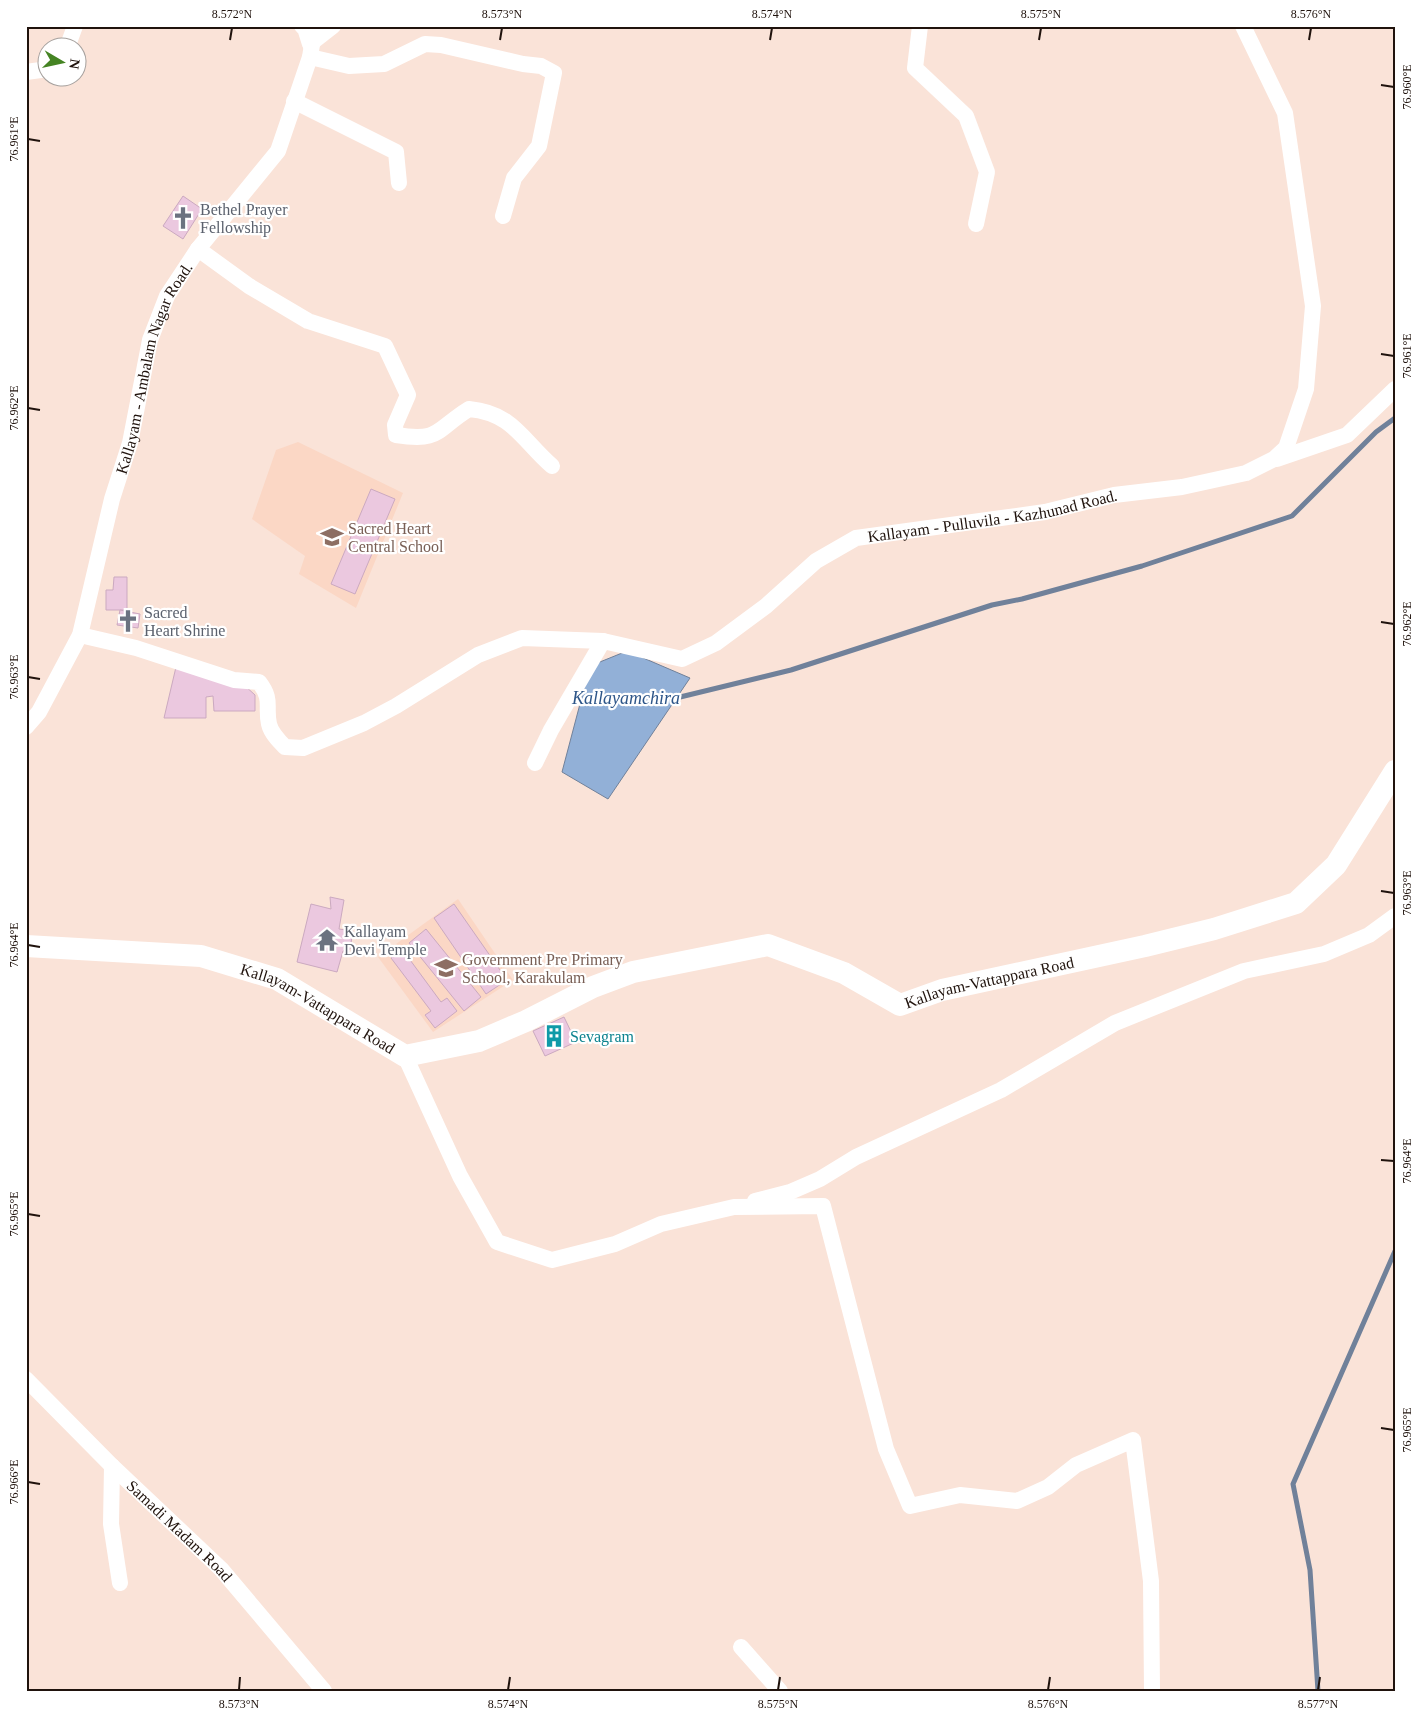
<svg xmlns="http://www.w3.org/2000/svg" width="1421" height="1717" viewBox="0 0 1421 1717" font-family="'Times New Roman',serif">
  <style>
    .built { fill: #fbd7c5 }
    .water { fill: #92b0d7; stroke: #70819a }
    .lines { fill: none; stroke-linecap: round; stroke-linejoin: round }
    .stream { stroke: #70819a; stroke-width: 5 }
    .building { fill: #ebc8df; stroke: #cba9c0 }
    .street { stroke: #fff; stroke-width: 16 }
    .secondary { stroke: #fff; stroke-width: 22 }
    .ticks { fill: none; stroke: #20130d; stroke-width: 2 }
    .labels { text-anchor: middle; stroke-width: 4.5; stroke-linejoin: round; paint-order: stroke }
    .worship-label { font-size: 16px; fill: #5b616d; stroke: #fff; text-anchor: start }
    .street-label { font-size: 16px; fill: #20130d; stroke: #fff }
    .education-label { font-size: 16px; fill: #785e54; stroke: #fff; text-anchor: start }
    .culture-label { font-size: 16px; fill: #0d838f; stroke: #fff; text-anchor: start }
    .water-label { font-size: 18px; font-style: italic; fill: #2d5588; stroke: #fff }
    .neatline { fill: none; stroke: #20130d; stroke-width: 2 }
    .ticks-label { font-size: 12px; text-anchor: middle; fill: #20130d }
  </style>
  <rect width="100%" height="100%" fill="#fae3d8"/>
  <!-- built -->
  <g class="built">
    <path d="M 298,442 L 403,493 L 356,608 L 299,574 L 305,556 L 252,519 L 276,450 Z"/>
    <path d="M 458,899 L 513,980 L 433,1032 L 378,957 Z"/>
  </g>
  <!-- water -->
  <path class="water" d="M 627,651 L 690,678 L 608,799 L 562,772 L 590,666 Z"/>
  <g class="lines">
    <!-- stream -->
    <g class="stream">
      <path d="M 672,699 L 791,670 L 992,605 L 1022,599 L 1142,566 L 1292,516 L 1376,432 L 1395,418"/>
      <path d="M 1318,1691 L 1310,1570 L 1293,1484 L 1395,1251"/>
    </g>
  </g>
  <!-- building -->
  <g class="building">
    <path d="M 183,196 L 202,209 L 183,239 L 163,226 Z"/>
    <path d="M 371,489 L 395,499 L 355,594 L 331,584 Z"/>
    <path d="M 114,577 L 127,577 L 127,610 L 106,610 L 106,590 L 113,590 Z"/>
    <path d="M 120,610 L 140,614 L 138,628 L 117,625 Z"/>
    <path d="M 176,667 L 243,684 L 255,695 L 255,711 L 214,711 L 213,696 L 206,697 L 206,718 L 164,718 Z"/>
    <path d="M 330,897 L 344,900 L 339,929 L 353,931 L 350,949 L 343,951 L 337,972 L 297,962 L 311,904 L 331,909 Z"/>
    <path d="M 454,904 L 507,980 L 486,994 L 434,918 Z"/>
    <path d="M 426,929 L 481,997 L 464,1011 L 409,943 Z"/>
    <path d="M 402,949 L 441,1002 L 447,998 L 457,1011 L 435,1028 L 425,1015 L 431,1011 L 391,958 Z"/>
    <path d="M 564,1017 L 576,1042 L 545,1056 L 533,1031 Z"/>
  </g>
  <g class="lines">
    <!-- street -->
    <g class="street">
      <path d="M 302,26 L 305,28 L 310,44 L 333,26"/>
      <path d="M 920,26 L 915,68 L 966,116 L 987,172 L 976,224"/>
      <path d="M 67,48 L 75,26"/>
      <path d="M 310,57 L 349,66 L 384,64 L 425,44 L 441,45 L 523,64 L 541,66 L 554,73 L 539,146 L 514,178 L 503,216"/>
      <path d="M 26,72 L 48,69"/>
      <path d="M 294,101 L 396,152 L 399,183"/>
      <path d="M 198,249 L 249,286 L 308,321 L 385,346 L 408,395 L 395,425 L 396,435 C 441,442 435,430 469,409 C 513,413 522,440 552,466"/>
      <path d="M 1277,459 L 1347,435 L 1395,389"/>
      <path id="s1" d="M 80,635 L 136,648 L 234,680 L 259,682 C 273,700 265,706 269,724 C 271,733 279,741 285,747 L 303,748 L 364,723 L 396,706 L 478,655 L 522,638 L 603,641 L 682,659 L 716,643 L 766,606 L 816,561 L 856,538 L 1045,512 L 1114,495 L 1182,487 L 1246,473 L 1274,459 L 1286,448 L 1306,389 L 1313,306 L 1285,113 L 1243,26"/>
      <path id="s2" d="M 26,727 L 39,712 L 80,635 L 112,499 L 130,443 L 150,340 L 167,296 L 198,249 L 278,151 L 310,57 L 315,26"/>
      <path d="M 535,763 L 551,730 L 603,641"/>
      <path d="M 405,1056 L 460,1176 L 497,1242 L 552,1260 L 615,1244 L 661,1224 L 734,1207 L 823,1206 L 886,1449 L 910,1506 L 960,1495 L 1017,1501 L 1048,1487 L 1076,1465 L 1133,1440 L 1151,1581 L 1152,1691"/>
      <path d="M 755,1201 L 790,1192 L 820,1179 L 856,1157 L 1001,1090 L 1115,1023 L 1244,971 L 1324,954 L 1369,935 L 1395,916"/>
      <path id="s3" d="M 26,1379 L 112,1466 L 221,1569 L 324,1691"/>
      <path d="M 112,1466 L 111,1524 L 120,1583"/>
      <path d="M 741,1647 L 780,1691"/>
    </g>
    <!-- secondary -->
    <path class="secondary" id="s4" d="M 26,946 L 201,956 L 277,979 L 405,1056 L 479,1041 L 526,1021 L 593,987 L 633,972 L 768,945 L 844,973 L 900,1005 L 942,990 L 1145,946 L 1214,929 L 1296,903 L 1336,865 L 1395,771"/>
  </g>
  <!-- ticks -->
  <path class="ticks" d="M 230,40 L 232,28M 500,40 L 502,28M 770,40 L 772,28M 1039,40 L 1041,28M 1309,40 L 1311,28M 1381,85 L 1394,87M 28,139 L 40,141M 1381,354 L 1394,356M 28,408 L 40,410M 1381,622 L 1394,624M 28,677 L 40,679M 1381,891 L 1394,893M 28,945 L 40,947M 1381,1160 L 1394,1161M 28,1214 L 40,1216M 1381,1428 L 1394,1430M 28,1482 L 40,1484M 239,1690 L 240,1677M 508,1690 L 510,1677M 778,1690 L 780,1677M 1048,1690 L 1050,1677M 1318,1690 L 1320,1677"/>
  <!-- icons -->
  <defs>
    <symbol id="church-bare" viewBox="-9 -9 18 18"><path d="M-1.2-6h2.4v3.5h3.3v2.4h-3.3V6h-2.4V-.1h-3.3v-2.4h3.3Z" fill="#6b7280" stroke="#fff" stroke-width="2.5" paint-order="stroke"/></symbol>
    <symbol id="school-bare" viewBox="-9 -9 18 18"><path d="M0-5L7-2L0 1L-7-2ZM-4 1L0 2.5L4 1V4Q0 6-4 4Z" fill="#8d6e63" stroke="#fff" stroke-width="2.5" paint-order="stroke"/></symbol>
    <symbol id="temple-bare" viewBox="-9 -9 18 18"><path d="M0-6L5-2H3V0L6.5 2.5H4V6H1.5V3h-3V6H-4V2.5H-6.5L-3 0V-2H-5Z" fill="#6b7280" stroke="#fff" stroke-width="2.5" paint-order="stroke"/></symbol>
    <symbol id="building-bare" viewBox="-9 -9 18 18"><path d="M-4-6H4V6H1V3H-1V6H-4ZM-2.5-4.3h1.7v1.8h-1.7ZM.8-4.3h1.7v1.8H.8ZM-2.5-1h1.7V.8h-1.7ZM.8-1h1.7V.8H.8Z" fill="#0f9aa8" stroke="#fff" stroke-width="2.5" paint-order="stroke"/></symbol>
  </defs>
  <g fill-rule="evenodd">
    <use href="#church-bare" x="167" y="202" width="32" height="32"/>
    <use href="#school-bare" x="316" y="521" width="32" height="32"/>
    <use href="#church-bare" x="112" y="605" width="32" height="32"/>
    <use href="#temple-bare" x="311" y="924" width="32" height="32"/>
    <use href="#school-bare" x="430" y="952" width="32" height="32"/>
    <use href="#building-bare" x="538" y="1020" width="32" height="32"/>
  </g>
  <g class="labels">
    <!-- worship labels -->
    <g class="worship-label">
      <text x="200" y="215">Bethel Prayer<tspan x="200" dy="18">Fellowship</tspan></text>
      <text x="144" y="618">Sacred<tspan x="144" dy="18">Heart Shrine</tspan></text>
      <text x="344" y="937">Kallayam<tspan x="344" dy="18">Devi Temple</tspan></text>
    </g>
    <!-- street labels -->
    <g class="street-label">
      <text dy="6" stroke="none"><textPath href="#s2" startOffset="385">Kallayam - Ambalam Nagar Road.</textPath></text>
      <text dy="6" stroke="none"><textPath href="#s1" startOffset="1036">Kallayam - Pulluvila - Kazhunad Road.</textPath></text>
      <text dy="6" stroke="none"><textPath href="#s4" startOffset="1024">Kallayam-Vattappara Road</textPath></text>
      <text dy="6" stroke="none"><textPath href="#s4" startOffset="304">Kallayam-Vattappara Road</textPath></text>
      <text dy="6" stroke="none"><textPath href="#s3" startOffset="216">Samadi Madam Road</textPath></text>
    </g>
    <!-- education labels -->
    <g class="education-label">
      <text x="348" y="534">Sacred Heart<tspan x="348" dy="18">Central School</tspan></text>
      <text x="462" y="965">Government Pre Primary<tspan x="462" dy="18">School, Karakulam</tspan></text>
    </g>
    <!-- culture labels -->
    <g class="culture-label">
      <text x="570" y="1042">Sevagram</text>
    </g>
    <!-- water labels -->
    <g class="water-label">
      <text x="626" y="704">Kallayamchira</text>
    </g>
  </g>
  <!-- border -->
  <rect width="1421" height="1717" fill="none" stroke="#ffffff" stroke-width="55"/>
  <!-- north arrow -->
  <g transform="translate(62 62) rotate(99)"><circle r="24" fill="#ffffff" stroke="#a6a19e"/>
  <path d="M0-4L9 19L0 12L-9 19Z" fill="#458423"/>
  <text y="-8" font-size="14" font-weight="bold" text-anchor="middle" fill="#20130d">N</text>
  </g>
  <rect x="28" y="28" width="1366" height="1662" class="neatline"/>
  <g class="ticks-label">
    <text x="232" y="18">8.572°N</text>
    <text x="502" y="18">8.573°N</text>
    <text x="772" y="18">8.574°N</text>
    <text x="1041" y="18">8.575°N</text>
    <text x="1311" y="18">8.576°N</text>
    <text transform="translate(1407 87) rotate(-90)" y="4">76.960°E</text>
    <text transform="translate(14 139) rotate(-90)" y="4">76.961°E</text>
    <text transform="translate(1407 356) rotate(-90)" y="4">76.961°E</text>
    <text transform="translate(14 408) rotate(-90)" y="4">76.962°E</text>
    <text transform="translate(1407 624) rotate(-90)" y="4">76.962°E</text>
    <text transform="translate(14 677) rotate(-90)" y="4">76.963°E</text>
    <text transform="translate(1407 893) rotate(-90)" y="4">76.963°E</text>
    <text transform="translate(14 945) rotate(-90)" y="4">76.964°E</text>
    <text transform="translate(1407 1161) rotate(-90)" y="4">76.964°E</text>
    <text transform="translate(14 1214) rotate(-90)" y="4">76.965°E</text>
    <text transform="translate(1407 1430) rotate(-90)" y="4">76.965°E</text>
    <text transform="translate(14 1482) rotate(-90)" y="4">76.966°E</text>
    <text x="239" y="1708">8.573°N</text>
    <text x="508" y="1708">8.574°N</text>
    <text x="778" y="1708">8.575°N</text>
    <text x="1048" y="1708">8.576°N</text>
    <text x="1318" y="1708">8.577°N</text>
  </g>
</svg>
